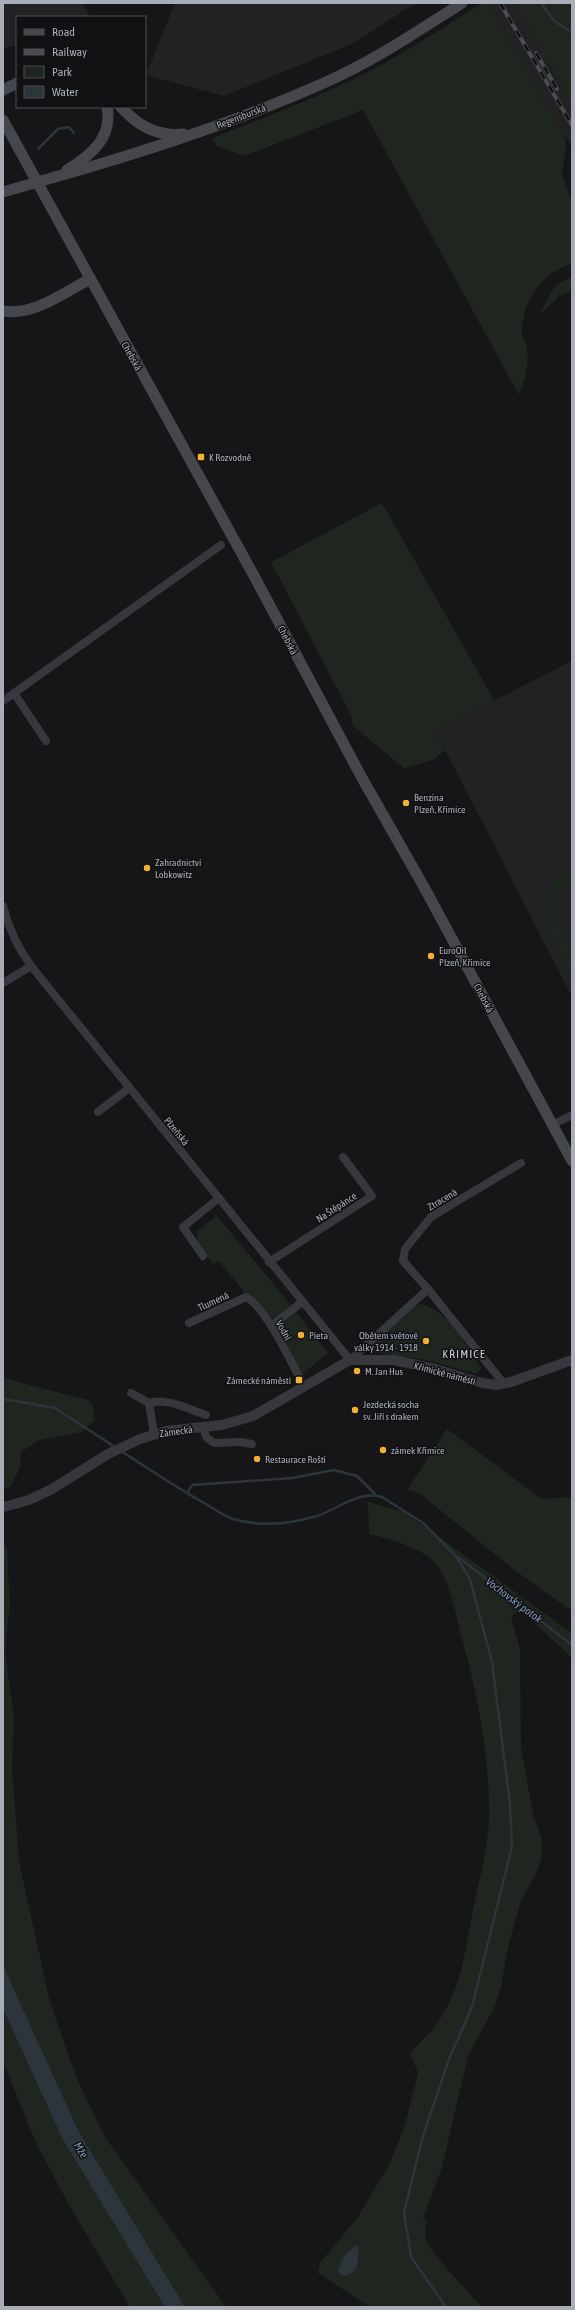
<svg xmlns="http://www.w3.org/2000/svg" width="575" height="2310" viewBox="0 0 575 2310" font-family="'Asap Condensed',sans-serif">
  <style>
    .built { fill: #222225 }
    .green { fill: #1e261f }
    .water { fill: #2c353c }
    .lines { fill: none; stroke-linecap: round; stroke-linejoin: round }
    .stream { stroke: #2c353c; stroke-width: 2.5 }
    .minor { stroke: #37383d; stroke-width: 8 }
    .tertiary { stroke: #37383d; stroke-width: 10 }
    .secondary { stroke: #45474d; stroke-width: 11 }
    .rail-casing { stroke: #4a4c52; stroke-width: 4 }
    .rail { stroke: #111113; stroke-width: 2.5; stroke-dasharray: 8; stroke-linecap: butt }
    .secondary-bridge { stroke: #45474d; stroke-width: 11 }
    .poi-dot { fill: #f2b134; stroke: #111113; stroke-width: 1.5 }
    .labels { text-anchor: middle; stroke-width: 3; stroke-linejoin: round; paint-order: stroke }
    .street-label { font-size: 10px; fill: #a8adb8; stroke: #111113 }
    .poi-label { font-size: 10px; fill: #a8adb8; stroke: #111113; text-anchor: start }
    .water-label { font-size: 11px; font-style: italic; fill: #7f9bb3; stroke: #111113 }
    .quarter-label { font-size: 12px; letter-spacing: 1px; fill: #c9ccd4; stroke: #111113 }
  </style>
  <rect width="100%" height="100%" fill="#161618"/>
  <!-- built -->
  <g class="built">
    <path d="M 3,3 L 82,3 L 90,17 L 17,17 L 17,45 L 3,49 Z"/>
    <path d="M 175,3 L 416,3 L 352,44 L 224,96 L 146,75 Z"/>
    <path d="M 489,3 L 514,3 L 572,103 L 572,147 Z"/>
    <path d="M 572,661 L 572,997 L 435,730 Z"/>
  </g>
  <!-- green -->
  <g class="green">
    <path d="M 482,3 L 489,3 L 565,135 L 566,147 L 562,175 L 572,202 L 572,264 C 542,272 524,299 522,329 C 521,336 526,343 527,350 C 529,365 525,381 519,395 L 363,110 L 244,156 L 216,146 L 212,138 C 259,120 306,102 352,80 C 397,58 440,30 482,3 Z"/>
    <path d="M 514,3 L 572,3 L 572,103 Z"/>
    <path d="M 572,278 L 572,291 L 560,295 L 540,315 C 546,301 554,280 572,278 Z"/>
    <path d="M 382,503 L 494,700 L 435,730 L 445,750 L 433,760 L 404,768 L 353,726 L 351,715 L 271,562 Z"/>
    <path d="M 572,873 L 572,881 C 532,900 563,929 571,955 C 573,960 572,968 572,974 C 556,943 519,891 572,873 Z"/>
    <path d="M 212,1210 L 291,1305 L 275,1318 L 268,1317 L 254,1299 L 245,1293 L 218,1260 L 214,1264 L 198,1247 L 197,1231 L 216,1216 Z"/>
    <path d="M 421,1304 C 450,1312 465,1344 481,1368 L 477,1374 L 422,1359 L 365,1351 L 414,1307 Z"/>
    <path d="M 296,1312 L 328,1353 L 301,1375 L 277,1327 Z"/>
    <path d="M 3,1378 L 88,1400 L 92,1403 L 95,1420 L 82,1432 L 40,1440 L 21,1452 L 20,1468 L 10,1487 L 3,1489 Z"/>
    <path d="M 447,1429 L 542,1499 L 572,1497 L 572,1611 L 513,1569 L 419,1493 L 407,1490 Z"/>
    <path d="M 368,1502 L 404,1512 L 572,1633 L 572,1658 L 524,1613 L 516,1613 L 511,1617 L 520,1649 L 521,1748 L 533,1814 L 541,1837 L 542,1856 L 538,1870 L 521,1900 L 507,1952 L 501,1987 L 496,2004 L 468,2056 L 442,2167 L 423,2219 L 426,2218 C 426,2225 425,2233 426,2240 C 429,2252 470,2292 481,2307 L 370,2307 L 318,2273 L 320,2263 L 357,2218 L 389,2165 L 404,2128 L 418,2073 L 410,2053 C 420,2042 433,2031 440,2019 C 464,1982 464,1951 473,1910 C 479,1880 488,1849 489,1818 C 490,1759 478,1696 462,1639 C 456,1618 450,1579 435,1563 C 422,1548 388,1538 369,1534 Z"/>
    <path d="M 3,1541 L 7,1548 L 10,1604 L 5,1652 L 14,1717 L 12,1768 L 19,1861 L 50,2002 L 77,2079 L 105,2137 L 226,2307 L 185,2307 L 79,2132 L 6,1972 L 3,1961 Z"/>
    <path d="M 3,2009 L 63,2140 L 165,2307 L 130,2307 L 69,2205 L 37,2145 L 22,2109 L 3,2061 Z"/>
  </g>
  <!-- water -->
  <g class="water">
    <path d="M 3,1961 L 6,1972 L 79,2132 L 185,2307 L 165,2307 L 63,2140 L 3,2009 Z"/>
    <path d="M 355,2245 L 358,2247 C 358,2261 360,2273 343,2276 L 338,2271 L 342,2259 Z"/>
  </g>
  <g class="lines">
    <!-- stream -->
    <g class="stream">
      <path d="M 541,3 L 554,21 L 572,32"/>
      <path d="M 38,149 L 58,129 L 69,127 L 74,133"/>
      <path d="M 3,1399 L 55,1408 L 115,1447"/>
      <path d="M 121,1451 C 149,1469 177,1488 206,1504 C 214,1509 224,1516 233,1519 C 260,1527 290,1524 317,1516 C 338,1509 359,1490 382,1497 L 423,1523 L 456,1556 L 470,1579 L 492,1662 L 510,1804 L 512,1847 L 472,2007 L 449,2059 L 422,2139 L 404,2213 L 411,2257 L 446,2307"/>
      <path d="M 187,1493 L 192,1485 L 292,1478 L 334,1470 L 357,1476 L 375,1494"/>
      <path d="M 458,1557 L 572,1645"/>
    </g>
    <!-- minor -->
    <g class="minor">
      <path d="M 14,693 L 46,741"/>
      <path d="M 3,701 L 221,545"/>
      <path d="M 3,906 C 9,929 17,947 31,966 L 350,1360 L 428,1289"/>
      <path d="M 3,983 L 31,966"/>
      <path d="M 98,1112 L 129,1088"/>
      <path d="M 552,1125 L 572,1115"/>
      <path d="M 203,1256 L 183,1227 L 219,1198"/>
      <path d="M 269,1262 L 372,1196 L 343,1157"/>
      <path d="M 189,1323 L 246,1297 C 266,1308 288,1357 300,1378"/>
      <path d="M 271,1326 L 302,1302"/>
      <path d="M 504,1384 L 428,1289 L 403,1261 L 405,1249 L 431,1217 L 521,1163"/>
      <path d="M 131,1393 L 149,1403"/>
      <path d="M 149,1403 C 166,1397 190,1410 206,1415"/>
      <path d="M 149,1403 L 154,1434"/>
      <path d="M 203,1428 L 207,1438 L 214,1443 L 240,1442 L 252,1444"/>
    </g>
    <!-- tertiary -->
    <path class="tertiary" d="M 3,1507 L 29,1500 L 52,1489 L 108,1454 L 140,1439 L 166,1431 L 222,1425 L 253,1416 L 350,1360 L 394,1360 L 435,1369 L 482,1383 L 497,1385 L 511,1382 L 572,1360"/>
    <!-- secondary -->
    <g class="secondary">
      <path d="M 3,90 L 17,83"/>
      <path d="M 121,107 C 137,125 158,137 183,134"/>
      <path d="M 3,120 L 253,574 L 362,778 L 424,887 L 572,1161"/>
      <path d="M 67,170 C 90,156 113,138 107,107"/>
      <path d="M 55,177 C 147,151 239,121 326,82 C 374,61 418,31 462,3"/>
      <path d="M 3,311 C 34,316 63,293 90,279"/>
    </g>
    <defs>
      <g id="rail">
        <path d="M 500,3 L 572,125"/>
        <path d="M 536,53 L 557,89"/>
      </g>
    </defs>
    <!-- rail casing -->
    <use href="#rail" class="rail-casing"/>
    <!-- rail -->
    <use href="#rail" class="rail"/>
    <!-- secondary-bridge -->
    <path class="secondary-bridge" d="M 3,192 L 55,177"/>
  </g>
  <!-- markers -->
  <g class="poi-dot">
    <rect x="197" y="453" width="8" height="8" rx="2"/>
    <circle cx="406" cy="803" r="4"/>
    <circle cx="147" cy="868" r="4"/>
    <circle cx="431" cy="956" r="4"/>
    <circle cx="301" cy="1335" r="4"/>
    <circle cx="426" cy="1341" r="4"/>
    <circle cx="357" cy="1371" r="4"/>
    <rect x="295" y="1376" width="8" height="8" rx="2"/>
    <circle cx="355" cy="1410" r="4"/>
    <circle cx="383" cy="1450" r="4"/>
    <circle cx="257" cy="1459" r="4"/>
  </g>
  <g class="labels">
    <!-- street labels -->
    <g class="street-label">
      <text transform="translate(241 116) rotate(-21)" y="4">Regensburská</text>
      <text transform="translate(132 356) rotate(61)" y="4">Chebská</text>
      <text transform="translate(288 640) rotate(62)" y="4">Chebská</text>
      <text transform="translate(484 998) rotate(62)" y="4">Chebská</text>
      <text transform="translate(177 1131) rotate(51)" y="4">Plzeňská</text>
      <text transform="translate(442 1199) rotate(-31)" y="4">Ztracená</text>
      <text transform="translate(336 1207) rotate(-33)" y="4">Na Štěpánce</text>
      <text transform="translate(213 1301) rotate(-25)" y="4">Tlumená</text>
      <text transform="translate(284 1330) rotate(60)" y="4">Vodní</text>
      <text transform="translate(445 1373) rotate(15)" y="4">Křimické náměstí</text>
      <text transform="translate(176 1431) rotate(-8)" y="4">Zámecká</text>
    </g>
    <!-- poi labels -->
    <g class="poi-label">
      <text x="209" y="461">K Rozvodně</text>
      <text x="414" y="801">Benzina<tspan x="414" dy="12">Plzeň, Křimice</tspan></text>
      <text x="155" y="866">Zahradnictví<tspan x="155" dy="12">Lobkowitz</tspan></text>
      <text x="439" y="954">EuroOil<tspan x="439" dy="12">Plzeň, Křimice</tspan></text>
      <text x="309" y="1339">Pieta</text>
      <text x="418" y="1339" text-anchor="end">Obětem světové<tspan x="418" dy="12">války 1914 - 1918</tspan></text>
      <text x="365" y="1375">M. Jan Hus</text>
      <text x="291" y="1384" text-anchor="end">Zámecké náměstí</text>
      <text x="363" y="1408">Jezdecká socha<tspan x="363" dy="12">sv. Jiří s drakem</tspan></text>
      <text x="391" y="1454">zámek Křimice</text>
      <text x="265" y="1463">Restaurace Roští</text>
    </g>
    <!-- water labels -->
    <g class="water-label">
      <text transform="translate(514 1600) rotate(37)" y="4">Vochovský potok</text>
      <text transform="translate(81 2150) rotate(59)" y="4">Mže</text>
    </g>
    <!-- quarter labels -->
    <g class="quarter-label">
      <text x="464" y="1358">KŘIMICE</text>
    </g>
  </g>
  <!-- border -->
  <rect width="575" height="2310" fill="none" stroke="#a8adb8" stroke-width="8"/>
  <!-- legend -->
  <rect x="16" y="16" width="130" height="92" fill="#111113" stroke="#4d4f55"/>
  <rect x="24" y="29" width="20" height="6" fill="#45474d" stroke="#4d4f55"/>
  <text x="52" y="36" font-size="12" fill="#a8adb8">Road</text>
  <rect x="24" y="49" width="20" height="6" fill="#4a4c52" stroke="#4d4f55"/>
  <text x="52" y="56" font-size="12" fill="#a8adb8">Railway</text>
  <rect x="24" y="66" width="20" height="12" fill="#1e261f" stroke="#4d4f55"/>
  <text x="52" y="76" font-size="12" fill="#a8adb8">Park</text>
  <rect x="24" y="86" width="20" height="12" fill="#2c353c" stroke="#4d4f55"/>
  <text x="52" y="96" font-size="12" fill="#a8adb8">Water</text>
</svg>
